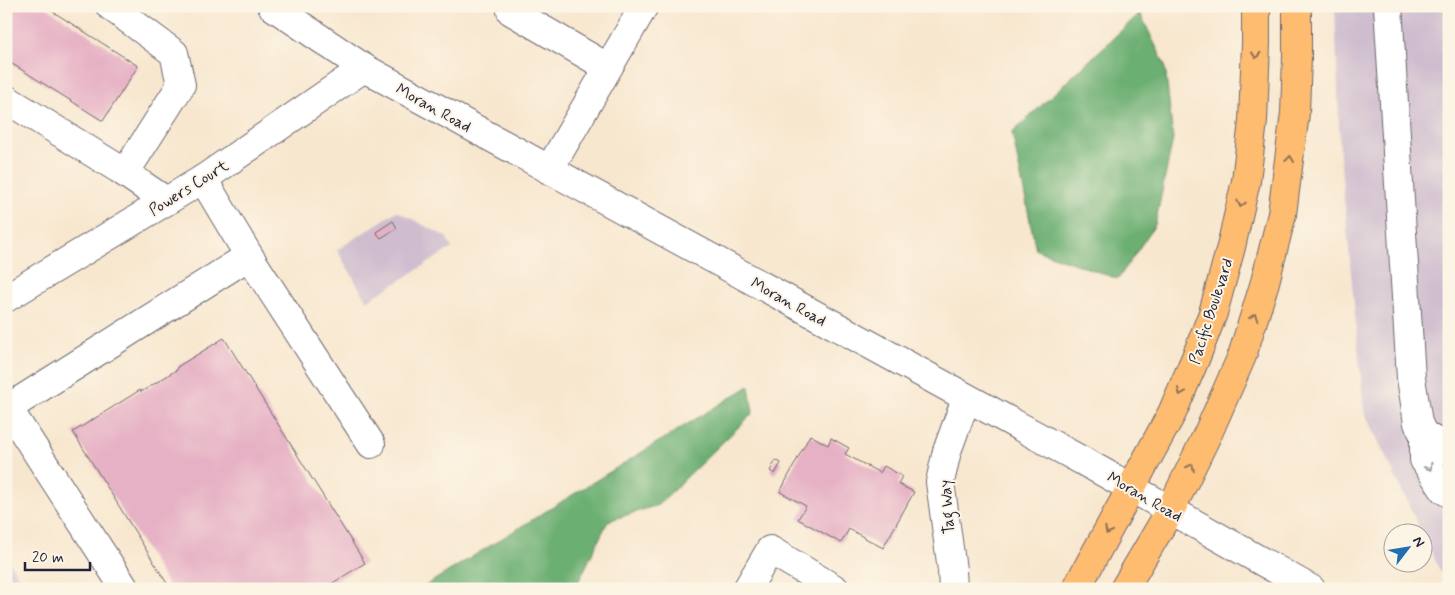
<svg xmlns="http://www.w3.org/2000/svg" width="1455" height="595" viewBox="0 0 1455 595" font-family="Mynerve,sans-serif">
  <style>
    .industrial { fill: #cfbdcf }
    .forest { fill: #6caf72; stroke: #476856 }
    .building { fill: #e6b1c5 }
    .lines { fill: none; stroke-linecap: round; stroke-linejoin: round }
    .minor-casing { stroke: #6d676f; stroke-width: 30 }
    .major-casing { stroke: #6d676f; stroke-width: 30 }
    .minor { stroke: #fff; stroke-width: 28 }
    .major { stroke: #fdbc70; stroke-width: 28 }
    .oneway { stroke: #906f56 }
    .oneway2 { stroke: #9c9ca7 }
    .labels { text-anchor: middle; stroke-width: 4; stroke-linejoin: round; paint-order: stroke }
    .street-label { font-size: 16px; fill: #22223b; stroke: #fcf5e5 }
  </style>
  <rect width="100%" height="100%" fill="#fcf5e5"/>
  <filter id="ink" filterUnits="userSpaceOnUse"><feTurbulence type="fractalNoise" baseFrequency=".02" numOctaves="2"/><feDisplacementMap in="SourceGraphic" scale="10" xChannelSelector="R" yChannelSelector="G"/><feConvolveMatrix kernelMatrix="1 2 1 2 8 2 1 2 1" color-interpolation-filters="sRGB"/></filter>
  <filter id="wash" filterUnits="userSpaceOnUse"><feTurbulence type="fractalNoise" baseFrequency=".0096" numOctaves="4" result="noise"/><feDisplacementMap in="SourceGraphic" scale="20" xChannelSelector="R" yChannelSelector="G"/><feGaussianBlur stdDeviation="1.12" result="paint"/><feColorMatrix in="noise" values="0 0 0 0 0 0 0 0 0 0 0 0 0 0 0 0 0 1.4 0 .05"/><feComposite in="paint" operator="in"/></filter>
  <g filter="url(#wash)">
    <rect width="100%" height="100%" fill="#f8e7cf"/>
    <!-- industrial -->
    <g class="industrial">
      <path d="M 1335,6 L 1449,6 L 1449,579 L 1442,575 L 1364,411 L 1340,155 Z"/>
      <path d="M 397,211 L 446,237 L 452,248 L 367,301 L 337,250 Z"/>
      <path d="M 6,556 L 26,589 L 6,589 Z"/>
    </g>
    <!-- forest -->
    <g class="forest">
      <path d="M 1140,13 L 1165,65 L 1173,139 L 1155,225 L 1118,279 L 1036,250 L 1012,133 Z"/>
      <path d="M 749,386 L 753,413 L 658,505 L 608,521 L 575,589 L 420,589 Z"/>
    </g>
    <g id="blocks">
      <!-- building -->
      <g class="building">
        <path d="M 8,6 L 44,6 L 138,66 L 103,121 L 6,60 L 6,9 Z"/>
        <path d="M 393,221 L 397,228 L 381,238 L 376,232 Z"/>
        <path d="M 224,338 L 365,563 L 323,589 L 163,589 L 168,585 L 73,432 L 140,390 L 141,392 L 178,369 L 177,367 Z"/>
        <path d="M 810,435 L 828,445 L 831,438 L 849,448 L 845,454 L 880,473 L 884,466 L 902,476 L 898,484 L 914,492 L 883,548 L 849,529 L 841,543 L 798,519 L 806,506 L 780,492 Z"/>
        <path d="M 776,460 L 781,463 L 775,474 L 770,471 Z"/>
      </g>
    </g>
  </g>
  <g filter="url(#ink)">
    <use href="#blocks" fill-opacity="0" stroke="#6d676f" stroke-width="1"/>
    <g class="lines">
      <defs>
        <g id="minor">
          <path d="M 110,6 L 174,53 L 181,85 L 125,173"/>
          <path d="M 272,6 L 364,68 L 1101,471 L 1311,589"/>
          <path d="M 1388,6 L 1411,378 L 1418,423 L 1424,435 L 1424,460 L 1444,490 L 1449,493"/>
          <path d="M 511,11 L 607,67"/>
          <path d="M 6,99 L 119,169 L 166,201"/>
          <path d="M 549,170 L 644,6"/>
          <path d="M 203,179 L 249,256 L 371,444"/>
          <path d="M 6,298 L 203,179 L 364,68"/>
          <path d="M 6,405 L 125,589"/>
          <path d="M 8,408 L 249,256"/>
          <path d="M 1424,435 L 1446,447 L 1449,451"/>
          <path d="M 747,589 L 770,550 L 835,589"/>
          <path d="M 953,589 L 952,570 L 940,482 L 947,451 L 966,399"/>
        </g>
        <g id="major">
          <path d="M 1076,589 L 1172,413 L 1196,357 L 1213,313 L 1231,247 L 1246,181 L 1253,121 L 1256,43 L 1256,6"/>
          <path d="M 1124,589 L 1170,511 L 1209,431 L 1242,356 L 1265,282 L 1282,214 L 1295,113 L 1297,56 L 1297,6"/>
        </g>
      </defs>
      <!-- minor casing -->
      <use href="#minor" class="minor-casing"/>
      <!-- major casing -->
      <use href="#major" class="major-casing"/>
      <!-- minor -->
      <use href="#minor" class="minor"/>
      <!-- major -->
      <use href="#major" class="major"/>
    </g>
    <!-- one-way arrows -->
    <defs><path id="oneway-chevron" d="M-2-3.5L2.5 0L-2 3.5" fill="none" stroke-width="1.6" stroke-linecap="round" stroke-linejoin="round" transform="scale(1.25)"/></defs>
    <g class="oneway">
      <use href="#oneway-chevron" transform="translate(1256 55) rotate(93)"/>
      <use href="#oneway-chevron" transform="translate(1290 159) rotate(-83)"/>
      <use href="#oneway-chevron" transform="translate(1241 204) rotate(102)"/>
      <use href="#oneway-chevron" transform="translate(1254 317) rotate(-73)"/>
      <use href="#oneway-chevron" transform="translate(1181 392) rotate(113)"/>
      <use href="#oneway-chevron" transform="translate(1191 467) rotate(-64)"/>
      <use href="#oneway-chevron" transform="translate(1108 531) rotate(118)"/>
    </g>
    <use class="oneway2" href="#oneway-chevron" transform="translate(1429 467) rotate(60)"/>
  </g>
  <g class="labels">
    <!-- street labels -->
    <g class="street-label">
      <text transform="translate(434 107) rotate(29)" y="6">Moran Road</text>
      <text transform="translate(188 187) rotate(-32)" y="6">Powers Court</text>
      <text transform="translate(789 301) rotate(29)" y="6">Moran Road</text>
      <text transform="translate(1210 311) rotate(-72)" y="6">Pacific Boulevard</text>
      <text transform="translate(1145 496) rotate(30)" y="6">Moran Road</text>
      <text transform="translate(946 507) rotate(-94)" y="6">Tag Way</text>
    </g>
  </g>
  <!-- margin -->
  <rect width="1455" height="595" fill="none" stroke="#fcf5e5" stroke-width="25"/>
  <!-- north arrow -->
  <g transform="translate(1408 548) rotate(59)"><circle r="24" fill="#fcf5e5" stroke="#a5a1a1"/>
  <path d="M0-4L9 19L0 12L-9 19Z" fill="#1f6fb2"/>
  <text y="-8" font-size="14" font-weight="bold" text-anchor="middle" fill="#22223b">N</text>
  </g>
  <!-- scale -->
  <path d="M25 562v8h65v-8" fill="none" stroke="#22223b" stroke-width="2.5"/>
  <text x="32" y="562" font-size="15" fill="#22223b" stroke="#fcf5e5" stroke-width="4" paint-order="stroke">20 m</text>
</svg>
